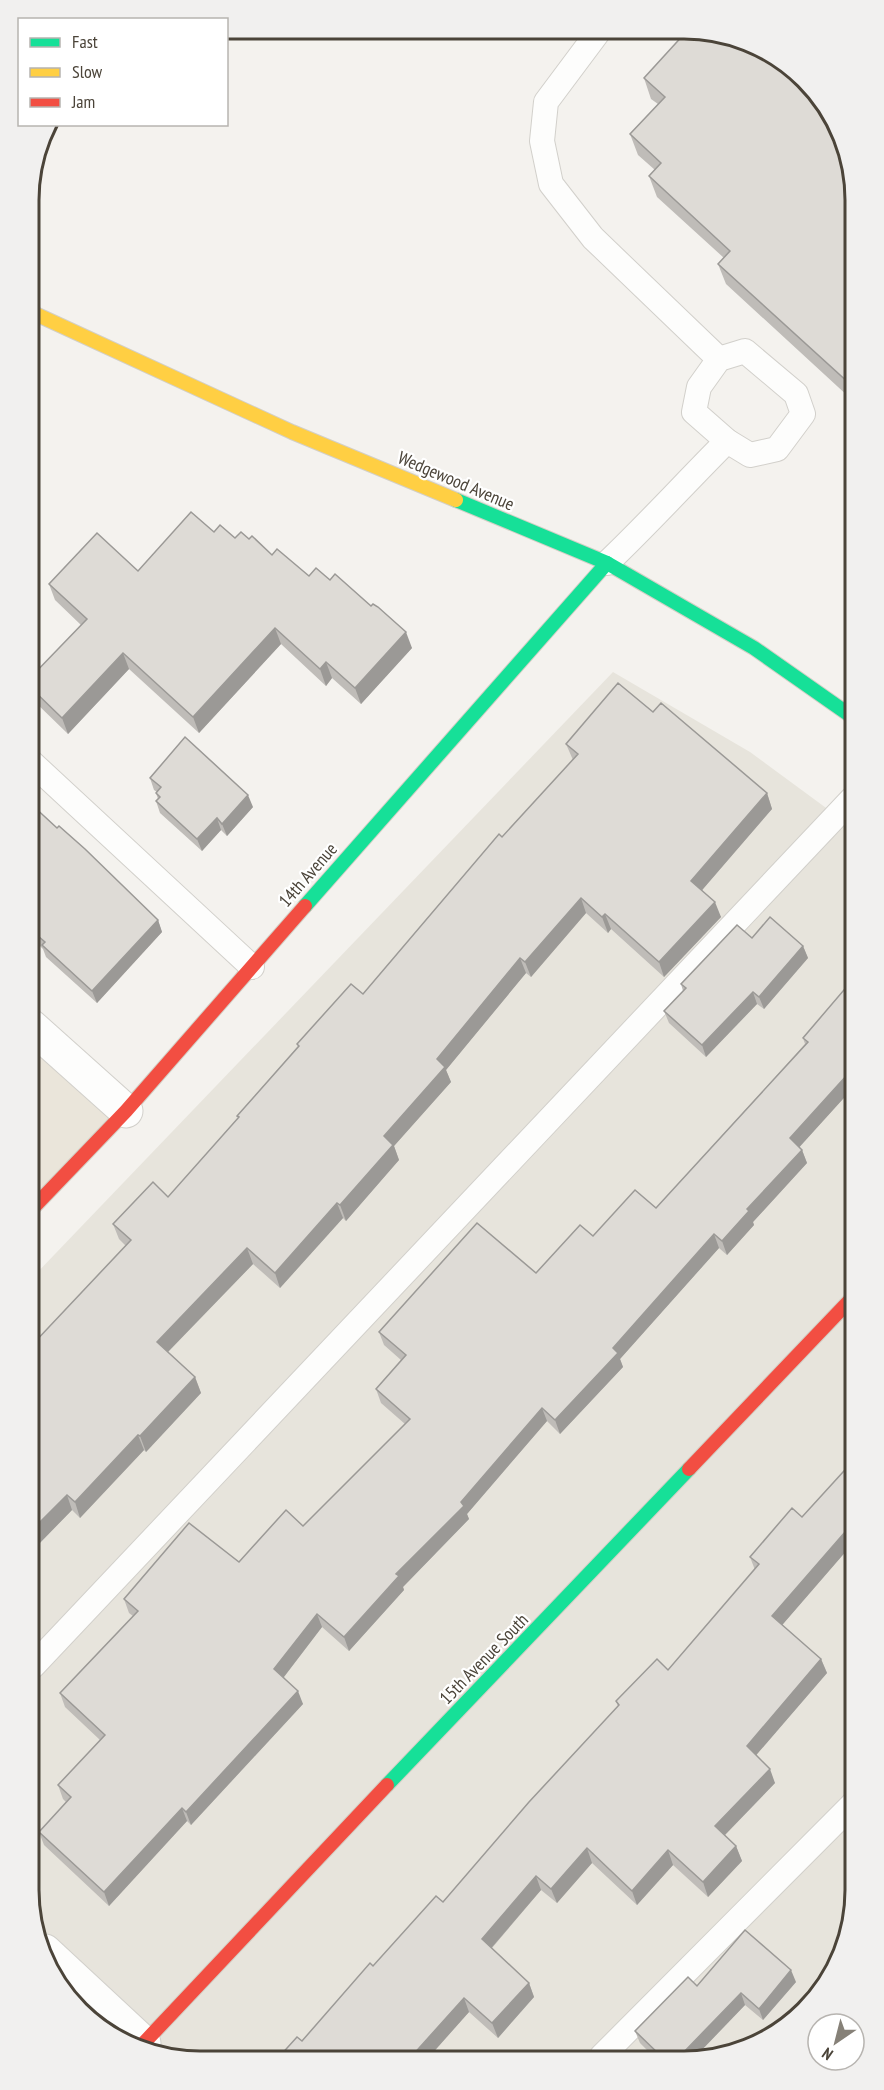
<svg xmlns="http://www.w3.org/2000/svg" width="884" height="2090" viewBox="0 0 884 2090" font-family="'PT Sans Narrow',sans-serif">
  <style>
    .residential { fill: #e7e4dc }
    .education { fill: #eae5da }
    .lines { fill: none; stroke-linecap: round; stroke-linejoin: round }
    .lane-casing { stroke: #d2d0cb; stroke-width: 26 }
    .street-casing { stroke: #d2d0cb; stroke-width: 35 }
    .fast-casing { stroke: #d3cfc5; stroke-width: 16 }
    .slow-casing { stroke: #d3cfc5; stroke-width: 16 }
    .jam-casing { stroke: #d3cfc5; stroke-width: 16 }
    .lane { stroke: #fdfdfc; stroke-width: 24 }
    .street { stroke: #fdfdfc; stroke-width: 33 }
    .fast { stroke: #16e098; stroke-width: 14 }
    .slow { stroke: #ffcf43; stroke-width: 14 }
    .jam { stroke: #f24e42; stroke-width: 14 }
    .wall { fill: #bfbcb8 }
    .shaded-wall { fill: #9b9996 }
    .building { fill: #dedbd6; stroke: #9b9996; stroke-width: 1.5 }
    .labels { text-anchor: middle; stroke-width: 4.5; stroke-linejoin: round; paint-order: stroke }
    .street-label { font-size: 18px; fill: #4b4439; stroke: #fff }
    .rim { fill: none; stroke: #4b4439; stroke-width: 3 }
  </style>
  <rect width="100%" height="100%" fill="#f4f2ee"/>
  <!-- residential -->
  <path class="residential" d="M 613,672 L 750,752 L 852,827 L 855,1901 L 843,1955 L 813,2003 L 728,2056 L 167,2058 L 87,2019 L 34,1934 L 32,1278 Z"/>
  <!-- education -->
  <path class="education" d="M 31,1026 L 126,1111 L 32,1209 Z"/>
  <g class="lines">
    <defs>
      <g id="lane">
        <path d="M 599,31 L 546,102 L 542,141 L 551,184 L 593,238 L 719,359"/>
        <path d="M 745,351 L 796,394 L 803,414 L 777,449 L 750,455 L 727,441 L 694,412 L 699,387 L 719,359 Z"/>
        <path d="M 607,563 C 649,523 687,481 727,441"/>
        <path d="M 31,762 L 252,967"/>
        <path d="M 33,1666 L 852,799"/>
        <path d="M 602,2056 L 855,1802"/>
      </g>
      <g id="street">
        <path d="M 31,1026 L 126,1111"/>
        <path d="M 45,1951 L 144,2043"/>
      </g>
      <g id="fast">
        <path d="M 456,500 L 607,563 L 754,648 L 851,716"/>
        <path d="M 305,906 L 607,563"/>
        <path d="M 387,1785 L 689,1469"/>
      </g>
      <path id="slow" d="M 29,311 L 292,432 L 456,500"/>
      <g id="jam">
        <path d="M 32,1209 L 126,1111 L 305,906"/>
        <path d="M 689,1469 L 853,1297"/>
        <path d="M 141,2046 L 387,1785"/>
      </g>
    </defs>
    <!-- lane casing -->
    <use href="#lane" class="lane-casing"/>
    <!-- street casing -->
    <use href="#street" class="street-casing"/>
    <!-- fast casing -->
    <use href="#fast" class="fast-casing"/>
    <!-- slow casing -->
    <use href="#slow" class="slow-casing"/>
    <!-- jam casing -->
    <use href="#jam" class="jam-casing"/>
    <!-- lane -->
    <use href="#lane" class="lane"/>
    <!-- street -->
    <use href="#street" class="street"/>
    <!-- fast -->
    <use href="#fast" class="fast"/>
    <!-- slow -->
    <use href="#slow" class="slow"/>
    <!-- jam -->
    <use href="#jam" class="jam"/>
  </g>
  <!-- wall -->
  <g class="wall">
    <path d="M 644,78 L 850,156 L 850,398 L 726,284 L 718,264 L 724,258 L 657,197 L 649,176 L 655,170 L 638,155 L 630,134 L 658,104 L 651,99 Z"/>
    <path d="M 214,532 L 235,538 L 249,539 L 272,555 L 309,576 L 330,580 L 412,648 L 361,704 L 332,678 L 326,686 L 281,644 L 199,733 L 129,669 L 68,734 L 32,699 L 30,696 L 30,678 L 81,625 L 55,600 L 49,584 L 138,571 Z"/>
    <path d="M 653,712 L 767,793 L 772,809 L 702,890 L 721,917 L 664,977 L 611,929 L 608,933 L 586,913 L 531,977 L 526,973 L 446,1070 L 451,1082 L 394,1146 L 399,1160 L 346,1221 L 343,1218 L 280,1288 L 253,1264 L 168,1352 L 195,1377 L 201,1393 L 146,1452 L 144,1450 L 80,1518 L 72,1510 L 33,1550 L 32,1345 L 126,1246 L 119,1239 L 113,1224 L 168,1197 L 238,1118 L 237,1116 L 298,1046 L 297,1044 L 363,994 L 502,837 L 573,760 L 566,744 Z"/>
    <path d="M 150,778 L 253,807 L 227,836 L 221,830 L 202,851 L 160,813 L 156,801 L 158,799 L 156,793 L 157,792 L 154,790 Z"/>
    <path d="M 31,804 L 158,920 L 162,932 L 97,1003 L 46,957 L 43,949 L 31,937 Z"/>
    <path d="M 752,938 L 803,946 L 808,958 L 764,1009 L 757,1004 L 706,1057 L 669,1023 L 664,1011 L 683,991 L 681,984 Z"/>
    <path d="M 852,987 L 853,1090 L 852,1089 L 799,1147 L 802,1150 L 807,1163 L 753,1222 L 754,1225 L 727,1255 L 719,1248 L 620,1359 L 623,1367 L 560,1434 L 547,1421 L 467,1514 L 469,1519 L 403,1587 L 404,1590 L 349,1651 L 322,1627 L 284,1677 L 303,1704 L 191,1825 L 187,1821 L 109,1906 L 44,1845 L 39,1832 L 66,1802 L 63,1799 L 58,1785 L 100,1740 L 65,1707 L 60,1693 L 133,1616 L 129,1613 L 124,1599 L 239,1562 L 303,1526 L 405,1424 L 381,1403 L 376,1389 L 401,1360 L 384,1345 L 379,1332 L 536,1273 L 593,1236 L 656,1208 L 805,1044 L 803,1038 Z"/>
    <path d="M 854,1460 L 854,1542 L 782,1625 L 821,1659 L 827,1673 L 756,1755 L 775,1783 L 725,1835 L 736,1846 L 742,1861 L 708,1897 L 673,1865 L 637,1905 L 592,1863 L 557,1903 L 541,1890 L 492,1948 L 529,1983 L 534,1997 L 498,2038 L 469,2012 L 429,2057 L 278,2058 L 302,2041 L 373,1966 L 443,1902 L 618,1706 L 616,1701 L 668,1670 L 755,1570 L 750,1557 L 802,1517 Z"/>
    <path d="M 796,1982 L 763,2020 L 745,2005 L 696,2056 L 653,2056 L 640,2043 L 635,2031 L 697,1986 Z"/>
  </g>
  <!-- shaded-wall -->
  <g class="shaded-wall">
    <path d="M 275,628 L 281,644 L 199,733 L 193,717 Z"/>
    <path d="M 406,632 L 412,648 L 361,704 L 355,688 Z"/>
    <path d="M 123,653 L 129,669 L 68,734 L 62,718 Z"/>
    <path d="M 326,662 L 332,678 L 326,686 L 320,669 Z"/>
    <path d="M 767,793 L 772,809 L 697,896 L 691,881 Z"/>
    <path d="M 248,795 L 253,807 L 227,836 L 222,824 Z"/>
    <path d="M 217,818 L 221,830 L 202,851 L 197,839 Z"/>
    <path d="M 581,898 L 586,913 L 531,977 L 525,962 Z"/>
    <path d="M 715,902 L 721,917 L 664,977 L 659,962 Z"/>
    <path d="M 605,914 L 611,929 L 608,933 L 602,917 Z"/>
    <path d="M 158,920 L 162,932 L 97,1003 L 92,991 Z"/>
    <path d="M 803,946 L 808,958 L 764,1009 L 759,997 Z"/>
    <path d="M 520,958 L 526,973 L 446,1070 L 451,1082 L 394,1146 L 399,1160 L 346,1221 L 340,1205 L 384,1136 L 437,1059 Z"/>
    <path d="M 753,992 L 757,1004 L 706,1057 L 702,1045 Z"/>
    <path d="M 847,1075 L 852,1089 L 795,1152 L 790,1138 Z"/>
    <path d="M 802,1150 L 807,1163 L 753,1222 L 754,1225 L 727,1255 L 722,1241 L 747,1209 Z"/>
    <path d="M 337,1203 L 343,1218 L 280,1288 L 275,1273 Z"/>
    <path d="M 714,1234 L 719,1248 L 620,1359 L 623,1367 L 560,1434 L 555,1420 L 613,1348 Z"/>
    <path d="M 247,1248 L 253,1264 L 163,1357 L 157,1342 Z"/>
    <path d="M 195,1377 L 201,1393 L 146,1452 L 140,1436 Z"/>
    <path d="M 542,1408 L 547,1421 L 467,1514 L 469,1519 L 403,1587 L 404,1590 L 349,1651 L 344,1637 L 396,1574 L 461,1502 Z"/>
    <path d="M 138,1435 L 144,1450 L 80,1518 L 75,1502 Z"/>
    <path d="M 67,1495 L 72,1510 L 33,1550 L 33,1529 Z"/>
    <path d="M 852,1524 L 854,1528 L 854,1542 L 777,1631 L 772,1616 Z"/>
    <path d="M 317,1614 L 322,1627 L 280,1682 L 274,1669 Z"/>
    <path d="M 821,1659 L 827,1673 L 752,1760 L 747,1746 Z"/>
    <path d="M 298,1691 L 303,1704 L 191,1825 L 186,1812 Z"/>
    <path d="M 770,1769 L 775,1783 L 720,1840 L 715,1826 Z"/>
    <path d="M 182,1808 L 187,1821 L 109,1906 L 104,1892 Z"/>
    <path d="M 736,1846 L 742,1861 L 708,1897 L 703,1882 Z"/>
    <path d="M 587,1848 L 592,1863 L 557,1903 L 551,1889 Z"/>
    <path d="M 668,1850 L 673,1865 L 637,1905 L 632,1891 Z"/>
    <path d="M 536,1876 L 541,1890 L 487,1953 L 482,1939 Z"/>
    <path d="M 791,1970 L 796,1982 L 763,2020 L 759,2009 Z"/>
    <path d="M 529,1983 L 534,1997 L 498,2038 L 492,2023 Z"/>
    <path d="M 741,1993 L 745,2005 L 696,2056 L 680,2056 Z"/>
    <path d="M 464,1998 L 469,2012 L 429,2057 L 411,2057 Z"/>
  </g>
  <!-- building -->
  <g class="building">
    <path d="M 686,32 L 717,32 L 805,79 L 850,156 L 850,384 L 718,264 L 730,251 L 649,176 L 661,163 L 630,134 L 665,97 L 644,78 Z"/>
    <path d="M 191,512 L 214,532 L 220,525 L 235,538 L 241,532 L 249,539 L 252,536 L 272,555 L 277,549 L 309,576 L 316,568 L 330,580 L 335,574 L 371,606 L 373,604 L 378,607 L 406,632 L 355,688 L 326,662 L 320,669 L 275,628 L 193,717 L 123,653 L 62,718 L 30,687 L 30,678 L 87,619 L 49,584 L 97,533 L 138,571 Z"/>
    <path d="M 618,683 L 653,712 L 661,703 L 767,793 L 691,881 L 715,902 L 659,962 L 605,914 L 602,917 L 581,898 L 525,962 L 520,958 L 437,1059 L 445,1067 L 384,1136 L 393,1145 L 340,1205 L 337,1203 L 275,1273 L 247,1248 L 157,1342 L 195,1377 L 140,1436 L 138,1435 L 75,1502 L 67,1495 L 33,1529 L 32,1345 L 131,1240 L 113,1224 L 153,1182 L 168,1197 L 239,1117 L 237,1116 L 299,1046 L 297,1044 L 351,984 L 363,994 L 499,834 L 502,837 L 578,754 L 566,744 Z"/>
    <path d="M 185,737 L 248,795 L 222,824 L 217,818 L 197,839 L 156,801 L 160,797 L 156,793 L 161,787 L 150,778 Z"/>
    <path d="M 31,804 L 57,828 L 59,826 L 85,849 L 158,920 L 92,991 L 42,945 L 45,942 L 31,930 Z"/>
    <path d="M 770,917 L 803,946 L 759,997 L 753,992 L 702,1045 L 664,1011 L 686,988 L 681,984 L 737,925 L 752,938 Z"/>
    <path d="M 849,984 L 852,987 L 853,1080 L 847,1075 L 790,1138 L 802,1150 L 747,1209 L 749,1211 L 722,1241 L 714,1234 L 613,1348 L 618,1353 L 555,1420 L 542,1408 L 461,1502 L 464,1506 L 396,1574 L 399,1576 L 344,1637 L 317,1614 L 274,1669 L 298,1691 L 186,1812 L 182,1808 L 104,1892 L 39,1832 L 71,1797 L 58,1785 L 105,1735 L 60,1693 L 138,1611 L 124,1599 L 189,1523 L 239,1562 L 286,1510 L 303,1526 L 410,1419 L 376,1389 L 406,1355 L 379,1332 L 477,1223 L 536,1273 L 580,1225 L 593,1236 L 635,1190 L 656,1208 L 808,1042 L 803,1038 Z"/>
    <path d="M 854,1460 L 854,1525 L 852,1524 L 772,1616 L 821,1659 L 747,1746 L 770,1769 L 715,1826 L 736,1846 L 703,1882 L 668,1850 L 632,1891 L 587,1848 L 551,1889 L 536,1876 L 482,1939 L 529,1983 L 492,2023 L 464,1998 L 411,2057 L 278,2058 L 297,2037 L 302,2041 L 370,1963 L 373,1966 L 436,1896 L 443,1902 L 529,1802 L 619,1705 L 616,1701 L 657,1659 L 668,1670 L 759,1564 L 750,1557 L 792,1508 L 802,1517 Z"/>
    <path d="M 745,1930 L 791,1970 L 759,2009 L 741,1993 L 680,2056 L 661,2056 L 635,2031 L 688,1977 L 697,1986 Z"/>
  </g>
  <g class="labels">
    <!-- street labels -->
    <g class="street-label">
      <text transform="translate(456 481) rotate(23)" y="6">Wedgewood Avenue</text>
      <text transform="translate(308 875) rotate(-49)" y="6">14th Avenue</text>
      <text transform="translate(484 1659) rotate(-46)" y="6">15th Avenue South</text>
    </g>
  </g>
  <!-- crop -->
  <path d="M0 0H884V2090H0ZM200 39H684A161 161 0 0 1 845 200V1890A161 161 0 0 1 684 2051H200A161 161 0 0 1 39 1890V200A161 161 0 0 1 200 39Z" fill="#f1f0ef" fill-rule="evenodd"/>
  <path class="rim" d="M200 39H684A161 161 0 0 1 845 200V1890A161 161 0 0 1 684 2051H200A161 161 0 0 1 39 1890V200A161 161 0 0 1 200 39Z"/>
  <!-- legend -->
  <rect x="18" y="18" width="210" height="108" fill="#ffffff" stroke="#b7b4b0" stroke-width="1.5"/>
  <rect x="30" y="38" width="30" height="9" fill="#16e098" stroke="#b7b4b0" stroke-width="1.5"/>
  <text x="72" y="48" font-size="18" fill="#4b4439">Fast</text>
  <rect x="30" y="68" width="30" height="9" fill="#ffcf43" stroke="#b7b4b0" stroke-width="1.5"/>
  <text x="72" y="78" font-size="18" fill="#4b4439">Slow</text>
  <rect x="30" y="98" width="30" height="9" fill="#f24e42" stroke="#b7b4b0" stroke-width="1.5"/>
  <text x="72" y="108" font-size="18" fill="#4b4439">Jam</text>
  <!-- north arrow -->
  <g transform="translate(836 2042) rotate(215)"><circle r="28" fill="#ffffff" stroke="#b7b4b0" stroke-width="1.5"/>
  <path d="M0-4.5L10 22L0 15L-10 22Z" fill="#868178"/>
  <text y="-9" font-size="16" font-weight="bold" text-anchor="middle" fill="#4b4439">N</text>
  </g>
</svg>
